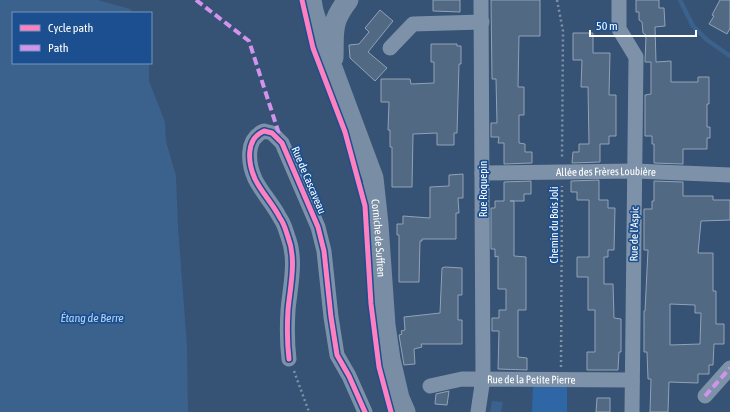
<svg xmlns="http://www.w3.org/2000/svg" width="730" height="412" viewBox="0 0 730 412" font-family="'Asap Condensed',sans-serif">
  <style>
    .green { fill: #2f66a5 }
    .water { fill: #3b618d }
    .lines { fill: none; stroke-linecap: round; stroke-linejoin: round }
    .stream { stroke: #3b618d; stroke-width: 4.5 }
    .building { fill: #526984; stroke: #92a2b6; fill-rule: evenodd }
    .path { stroke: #7d92a8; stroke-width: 2.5; stroke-dasharray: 2 3; stroke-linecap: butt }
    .minor { stroke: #7d92a8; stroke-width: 15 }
    .secondary { stroke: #798da4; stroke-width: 21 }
    .quiet { stroke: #d193ec; stroke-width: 4; stroke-dasharray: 8 4; stroke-linecap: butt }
    .cycleway-casing { stroke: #1b4f8f; stroke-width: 8 }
    .cycleway { stroke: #ff80c0; stroke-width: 5 }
    .labels { text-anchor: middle; stroke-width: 3.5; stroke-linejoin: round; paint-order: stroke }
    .street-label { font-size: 11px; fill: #fff; stroke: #1b4f8f }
    .water-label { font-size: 12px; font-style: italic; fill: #b5d3f5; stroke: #1b4f8f }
  </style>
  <rect width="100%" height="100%" fill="#365274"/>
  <!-- green -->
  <path class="green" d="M 533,383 L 567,384 L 567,412 L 532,412 Z"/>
  <!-- water -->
  <g class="water">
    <path d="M 0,0 L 98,0 L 130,9 L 133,13 L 13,13 L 13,63 L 149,63 L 149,81 L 165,122 L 166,141 L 176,176 L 178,226 L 187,346 L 188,412 L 0,412 Z"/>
    <path d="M 492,401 L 503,402 L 501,412 L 490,412 Z"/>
  </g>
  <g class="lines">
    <!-- stream -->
    <path class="stream" d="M 680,0 L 693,26 L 707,40 L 730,56"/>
  </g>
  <!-- building -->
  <g class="building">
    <path d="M 433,0 L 460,0 L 460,12 L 433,11 Z"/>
    <path d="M 491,0 L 540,0 L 540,36 L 519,36 L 518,87 L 524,87 L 524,115 L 519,115 L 519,143 L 525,144 L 525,152 L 532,152 L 532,163 L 504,164 L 504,143 L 498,143 L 499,137 L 491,137 L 491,123 L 497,123 L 496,79 L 492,79 Z"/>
    <path d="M 636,0 L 659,0 L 659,8 L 664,8 L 665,26 L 655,27 L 656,62 L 671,61 L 671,82 L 698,82 L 698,77 L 709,77 L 709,104 L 707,104 L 707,127 L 710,127 L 710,138 L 707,138 L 707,149 L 683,149 L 683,164 L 654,163 L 654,144 L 652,144 L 652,136 L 645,136 L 645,95 L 651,94 L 651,62 L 645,62 L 646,35 L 643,33 L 642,22 L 639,20 L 639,12 L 636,12 Z"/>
    <path d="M 720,0 L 730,0 L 730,28 L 727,34 L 709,24 L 714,16 L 712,15 Z"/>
    <path d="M 380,10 L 393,21 L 368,52 L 387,68 L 375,81 L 350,58 L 349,45 L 359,44 L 369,32 L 365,28 Z"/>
    <path d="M 573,33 L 593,33 L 593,53 L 610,53 L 609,95 L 616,95 L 616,136 L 609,136 L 609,144 L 600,144 L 600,162 L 572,163 L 573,152 L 579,152 L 579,144 L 589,144 L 588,87 L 581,87 L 582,60 L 573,60 Z"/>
    <path d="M 431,44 L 457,44 L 457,46 L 461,46 L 461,64 L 459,64 L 457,133 L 454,133 L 454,145 L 437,145 L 437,133 L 413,134 L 412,187 L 392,187 L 392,147 L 390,147 L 390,130 L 388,130 L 389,102 L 381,102 L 381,79 L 410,79 L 411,84 L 434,83 L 434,62 L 431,62 Z"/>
    <path d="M 463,174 L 463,198 L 458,198 L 459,213 L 456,213 L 456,239 L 422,239 L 422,241 L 420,241 L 419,282 L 399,282 L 399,235 L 397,235 L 397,224 L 403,224 L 403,216 L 430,218 L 430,187 L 449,186 L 449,175 Z"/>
    <path d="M 599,180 L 599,200 L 608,200 L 608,208 L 615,208 L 614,250 L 608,250 L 608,257 L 604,257 L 604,284 L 613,284 L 614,318 L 621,319 L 621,352 L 619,352 L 618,370 L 587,370 L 587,352 L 595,352 L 595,310 L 588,310 L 588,277 L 577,277 L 577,257 L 589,257 L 589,200 L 577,200 L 577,192 L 571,192 L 571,181 Z"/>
    <path d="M 531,181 L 531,194 L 524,194 L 524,201 L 510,201 L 514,201 L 514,256 L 526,257 L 526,310 L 518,310 L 518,357 L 527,358 L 527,370 L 498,369 L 499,331 L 492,331 L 492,318 L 499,318 L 499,310 L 506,310 L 506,289 L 498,289 L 498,256 L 495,257 L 495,249 L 491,249 L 491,208 L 495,208 L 495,201 L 504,201 L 504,182 Z"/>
    <path d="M 654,181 L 683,182 L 683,196 L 713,196 L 713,200 L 730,200 L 730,220 L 701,221 L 698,253 L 713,253 L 713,291 L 716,291 L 716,324 L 724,324 L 724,344 L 714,344 L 713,365 L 709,365 L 709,374 L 698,374 L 698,383 L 669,382 L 668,412 L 650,412 L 651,379 L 648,379 L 647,352 L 644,352 L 644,311 L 645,311 L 648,250 L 644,250 L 644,209 L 652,209 L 652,201 L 654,201 ZM 670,304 L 695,305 L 695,313 L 701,313 L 700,344 L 670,345 Z"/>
    <path d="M 445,267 L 462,268 L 462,295 L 458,295 L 458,320 L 462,320 L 462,344 L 421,344 L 422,347 L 414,349 L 415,364 L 404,365 L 399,335 L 402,334 L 401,331 L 405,330 L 404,317 L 440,313 L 442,268 Z"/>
    <path d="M 449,391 L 447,405 L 435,404 L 436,394 Z"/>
    <path d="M 597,398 L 610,398 L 610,412 L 596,412 Z"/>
  </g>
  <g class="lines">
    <!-- path -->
    <g class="path">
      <path d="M 557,0 L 563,31 L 562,159"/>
      <path d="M 561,367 L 562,186"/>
      <path d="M 294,371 L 309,412"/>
    </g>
    <!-- minor -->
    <g class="minor">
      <path d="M 619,0 L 619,29 L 636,57 L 632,412"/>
      <path d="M 390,48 L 413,24 L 482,22"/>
      <path id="s1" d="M 482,173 L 635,171 L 730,175"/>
      <path d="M 289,359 C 287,343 287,327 288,310 C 290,287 297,260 288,237 C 286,231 284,223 280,218 C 273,204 262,193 255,179 C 248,163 245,139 264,131 L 272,133 L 282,143 L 318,227 L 324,251 L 331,317 L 337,355 L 349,376 L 365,412"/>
      <path id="s2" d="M 430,386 L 462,379 L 632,380"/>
      <path d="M 705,396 L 730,368"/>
      <path d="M 478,412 L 483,378 L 481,0"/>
    </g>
    <!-- secondary -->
    <g class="secondary">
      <path id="s3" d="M 311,0 L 313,11 L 325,49 L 373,178 L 378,224 L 385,325 L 390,359 L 399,398 L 405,412"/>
      <path d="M 333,58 C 334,32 330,23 348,0"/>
    </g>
    <!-- quiet -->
    <g class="quiet">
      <path d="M 196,0 L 249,41 L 281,140"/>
      <path d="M 705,396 L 730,368"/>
    </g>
    <defs>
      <g id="cycleway">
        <path d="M 302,0 L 313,48 L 345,132 L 365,206 L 371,304 L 379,367 L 391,412"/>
        <path d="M 289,359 C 287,343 287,327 288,310 C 290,287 297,260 288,237 C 286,231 284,223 280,218 C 273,204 262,193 255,179 C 248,163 245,139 264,131 L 272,133 L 282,143 L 318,227 L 324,251 L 331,317 L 337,355 L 349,376 L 365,412"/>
      </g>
    </defs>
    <!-- cycleway casing -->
    <use href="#cycleway" class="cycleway-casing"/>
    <!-- cycleway -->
    <use href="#cycleway" class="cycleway"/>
  </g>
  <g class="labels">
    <!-- street labels -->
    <g class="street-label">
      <text dy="4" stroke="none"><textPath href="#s1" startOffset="124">Allée des Frères Loubière</textPath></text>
      <text transform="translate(309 180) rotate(67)" y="4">Rue de Cascaveau</text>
      <text transform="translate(483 189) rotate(-90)" y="4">Rue Roquepin</text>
      <text transform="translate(554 225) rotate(-90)" y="4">Chemin du Bois Joli</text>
      <text transform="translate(634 234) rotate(-89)" y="4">Rue de l'Aspic</text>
      <text dy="4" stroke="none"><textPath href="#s3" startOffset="249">Corniche de Suffren</textPath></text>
      <text dy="4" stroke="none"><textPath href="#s2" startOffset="102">Rue de la Petite Pierre</textPath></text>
    </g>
    <!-- water labels -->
    <g class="water-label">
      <text x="92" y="322">Étang de Berre</text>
    </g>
  </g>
  <!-- legend -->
  <rect x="12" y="12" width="140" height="52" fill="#1b4f8f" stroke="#7695bc"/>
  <rect x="20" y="25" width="20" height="6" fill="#ff80c0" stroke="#7695bc"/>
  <text x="48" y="32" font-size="12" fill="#ffffff">Cycle path</text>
  <rect x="20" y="45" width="20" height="6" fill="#d193ec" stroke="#7695bc"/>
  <text x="48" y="52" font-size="12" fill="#ffffff">Path</text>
  <!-- scale -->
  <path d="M590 30v6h106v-6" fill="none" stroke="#ffffff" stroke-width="2"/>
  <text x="596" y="30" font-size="12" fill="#ffffff" stroke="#1b4f8f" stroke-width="3" paint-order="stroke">50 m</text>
</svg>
